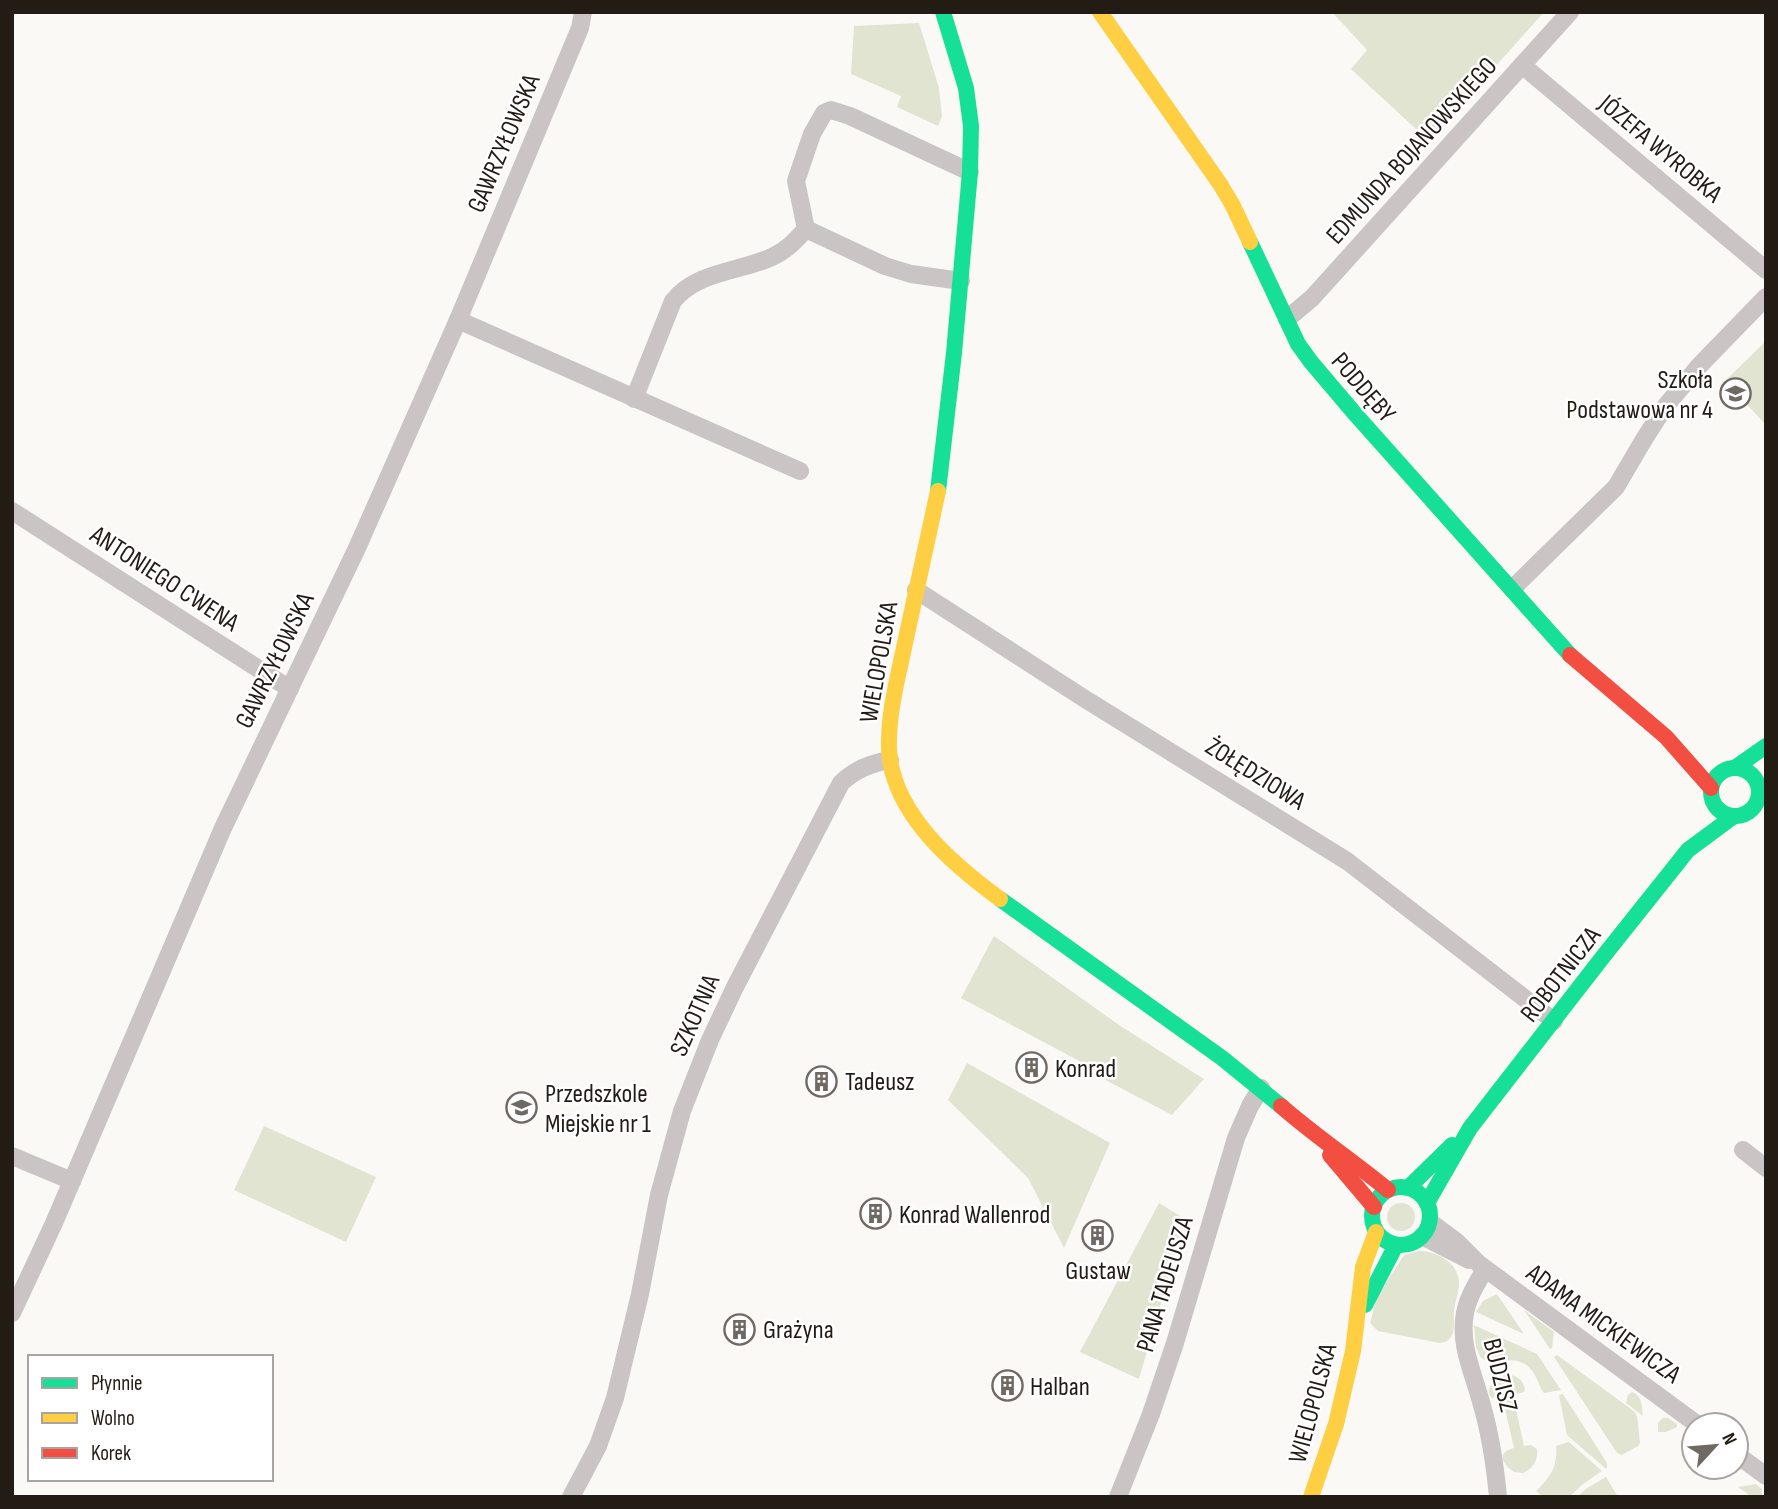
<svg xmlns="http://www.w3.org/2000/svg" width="1778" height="1509" viewBox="0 0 1778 1509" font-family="'Sofia Sans Condensed',sans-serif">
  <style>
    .green { fill: #e1e4d0 }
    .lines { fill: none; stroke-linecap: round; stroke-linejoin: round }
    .street { stroke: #cbc4c5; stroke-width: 18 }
    .fast { stroke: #16e098; stroke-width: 16 }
    .slow { stroke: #ffcf43; stroke-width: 16 }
    .jam { stroke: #f24e42; stroke-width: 16 }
    .labels { text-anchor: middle; stroke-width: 5; stroke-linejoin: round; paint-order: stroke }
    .street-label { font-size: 26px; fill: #231c15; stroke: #fff }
    .poi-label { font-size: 26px; fill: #231c15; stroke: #fff; text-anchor: start }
  </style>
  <rect width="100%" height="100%" fill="#fbf9f6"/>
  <!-- green -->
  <g class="green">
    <path d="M 1332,12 L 1544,12 L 1429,141 L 1351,69 L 1367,50 Z"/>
    <path d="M 919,23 L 939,88 L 942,116 L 938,126 L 897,107 L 901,96 L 851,74 L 854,26 Z"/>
    <path d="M 1766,341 L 1766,425 L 1725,381 Z"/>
    <path d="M 994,936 L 1119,1025 L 1204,1079 L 1172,1115 L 1079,1066 L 1081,1062 L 961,998 Z"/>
    <path d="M 967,1063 L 1110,1143 L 1064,1248 L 1028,1178 L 948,1100 Z"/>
    <path d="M 264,1126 L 376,1177 L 346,1242 L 234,1190 Z"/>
    <path d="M 1159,1203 L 1185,1219 L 1139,1379 L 1080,1352 Z"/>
    <circle cx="1401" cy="1217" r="14"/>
    <path d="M 1419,1251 C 1437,1251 1459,1263 1459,1283 C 1459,1292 1455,1302 1454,1311 C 1453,1319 1456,1332 1450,1338 C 1447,1342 1445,1342 1440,1343 L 1378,1331 L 1370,1323 L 1377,1297 L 1404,1255 Z"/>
    <path d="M 1497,1294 L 1524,1334 L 1476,1312 L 1483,1301 Z"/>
    <path d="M 1524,1310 L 1554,1332 L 1552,1348 L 1550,1349 Z"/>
    <path d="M 1474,1325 L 1537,1354 L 1561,1390 L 1544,1393 C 1539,1387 1538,1379 1533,1372 C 1515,1349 1500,1369 1481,1358 L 1476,1347 Z"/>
    <path d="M 1557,1355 L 1635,1412 L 1637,1416 L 1640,1443 L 1638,1446 L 1622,1455 L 1617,1453 L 1554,1357 Z"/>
    <path d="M 1505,1375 C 1515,1374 1522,1379 1525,1388 L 1524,1392 L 1513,1395 L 1524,1446 L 1531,1445 L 1537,1449 C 1538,1460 1534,1468 1523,1473 L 1514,1472 C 1502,1464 1496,1452 1514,1448 L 1502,1396 L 1492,1398 L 1489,1394 C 1488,1384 1496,1379 1505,1375 Z"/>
    <path d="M 1632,1392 C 1642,1395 1642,1407 1643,1416 L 1626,1403 L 1628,1395 Z"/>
    <path d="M 1563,1394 L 1607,1463 L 1607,1468 L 1605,1468 L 1567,1435 L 1559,1395 Z"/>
    <path d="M 1663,1418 L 1668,1418 L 1677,1424 L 1677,1427 L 1666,1432 L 1658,1432 L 1658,1423 Z"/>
    <path d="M 1569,1442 L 1602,1471 L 1583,1484 L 1569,1497 L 1544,1497 L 1536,1491 C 1550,1478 1558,1466 1556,1446 Z"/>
    <path d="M 1606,1477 L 1618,1497 L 1577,1497 L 1587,1488 Z"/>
    <path d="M 1756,1484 L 1762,1489 L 1762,1497 L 1752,1497 L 1738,1487 Z"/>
  </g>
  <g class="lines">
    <!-- street -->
    <g class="street">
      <path d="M 1522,65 L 1766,270"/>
      <path d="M 806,229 L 796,181 L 812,134 L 824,113 L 831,110 L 850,116 L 970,172"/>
      <path d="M 1287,319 L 1312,298 L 1570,12"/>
      <path d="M 458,320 L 800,471"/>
      <path d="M 634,399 L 673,301 C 697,271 739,272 772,257 C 786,251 796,240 806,229 L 885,266 L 911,274 L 961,281"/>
      <path d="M 12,511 L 290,689"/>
      <path d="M 1512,589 L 1616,487 L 1643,441 L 1664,408 L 1699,366 L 1766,297"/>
      <path d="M 916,590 L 1085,699 L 1347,861 L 1554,1021"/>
      <path d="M 1743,1150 L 1766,1168"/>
      <path d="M 12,1156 L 72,1181"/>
      <path d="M 1430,1222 L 1457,1242 L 1479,1264 L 1698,1425"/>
      <path d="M 1422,1236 L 1469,1260"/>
      <path d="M 1485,1269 C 1477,1283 1468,1297 1465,1313 C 1459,1344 1473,1372 1481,1402 C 1490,1432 1495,1465 1498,1497"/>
      <path d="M 12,1313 L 54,1223 L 223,828 L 357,548 L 458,320 L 580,28 L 583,12"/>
      <path d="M 1736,1454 L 1766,1476"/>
      <path d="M 571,1497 L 598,1446 L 615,1398 L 640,1294 L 659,1195 L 682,1111 L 710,1040 L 735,987 L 841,783 C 855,769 872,763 890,760"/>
      <path d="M 1118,1497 L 1151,1414 L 1175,1343 L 1236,1138 L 1250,1106 L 1261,1088"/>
    </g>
    <!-- fast -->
    <g class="fast">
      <path d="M 1250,242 L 1298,344 L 1311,362 L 1356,415 L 1570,655"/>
      <path d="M 938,491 L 954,353 L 970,172 L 971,126 L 966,88 L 943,12"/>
      <path d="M 1736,767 L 1766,746"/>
      <circle cx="1735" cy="792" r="24"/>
      <path d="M 1000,899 L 1222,1058 L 1281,1106"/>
      <circle cx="1401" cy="1216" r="29"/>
      <path d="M 1408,1188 L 1452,1145"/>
      <path d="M 1427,1203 L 1470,1128 L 1602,958 L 1688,850 L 1734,816"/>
      <path d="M 1365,1305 L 1396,1245"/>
    </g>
    <!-- slow -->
    <g class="slow">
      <path d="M 1100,12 L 1220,184 L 1232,204 L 1250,242"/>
      <path d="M 938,491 C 927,542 916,592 905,643 C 898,677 888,713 889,748 C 891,812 952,864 1000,899"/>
      <path d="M 1311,1497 L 1336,1424 L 1353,1351 L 1363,1267 L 1376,1232"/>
    </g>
    <!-- jam -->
    <g class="jam">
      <path d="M 1570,655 L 1666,737 L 1711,788"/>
      <path d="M 1281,1106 C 1315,1136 1353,1161 1388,1190"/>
      <path d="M 1330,1155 L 1374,1207"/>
    </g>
  </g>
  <!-- icons -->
  <defs>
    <symbol id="school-ring" viewBox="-11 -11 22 22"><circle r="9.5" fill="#fff" stroke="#6f6964" stroke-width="1.5"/><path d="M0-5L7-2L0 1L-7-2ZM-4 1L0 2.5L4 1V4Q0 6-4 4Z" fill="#6f6964"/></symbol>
    <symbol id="building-ring" viewBox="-11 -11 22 22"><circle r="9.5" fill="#fff" stroke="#6f6964" stroke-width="1.5"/><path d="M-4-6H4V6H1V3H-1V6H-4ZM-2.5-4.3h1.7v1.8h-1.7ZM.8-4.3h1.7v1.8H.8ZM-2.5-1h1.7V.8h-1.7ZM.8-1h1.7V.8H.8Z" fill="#6f6964"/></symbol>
  </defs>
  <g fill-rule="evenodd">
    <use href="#school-ring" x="1718" y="376" width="35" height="35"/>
    <use href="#building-ring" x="1014" y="1050" width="35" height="35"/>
    <use href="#building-ring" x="804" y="1064" width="35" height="35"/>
    <use href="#school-ring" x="504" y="1090" width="35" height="35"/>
    <use href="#building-ring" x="858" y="1196" width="35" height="35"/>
    <use href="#building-ring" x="1080" y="1218" width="35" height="35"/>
    <use href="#building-ring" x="722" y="1312" width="35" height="35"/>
    <use href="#building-ring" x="990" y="1368" width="35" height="35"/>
  </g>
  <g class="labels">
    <!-- street labels -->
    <g class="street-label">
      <text transform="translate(503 143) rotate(-67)" y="9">GAWRZYŁOWSKA</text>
      <text transform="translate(1661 148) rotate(40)" y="9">JÓZEFA WYROBKA</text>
      <text transform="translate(1411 150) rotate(-48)" y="9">EDMUNDA BOJANOWSKIEGO</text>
      <text transform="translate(1364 387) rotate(49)" y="9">PODDĘBY</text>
      <text transform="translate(165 578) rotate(33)" y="9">ANTONIEGO CWENA</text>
      <text transform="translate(274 660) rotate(-64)" y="9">GAWRZYŁOWSKA</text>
      <text transform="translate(878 662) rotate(-80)" y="9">WIELOPOLSKA</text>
      <text transform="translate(1256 773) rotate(32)" y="9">ŻOŁĘDZIOWA</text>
      <text transform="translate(1560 974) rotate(-52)" y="9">ROBOTNICZA</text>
      <text transform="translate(694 1015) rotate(-66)" y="9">SZKOTNIA</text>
      <text transform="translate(1164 1284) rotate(-73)" y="9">PANA TADEUSZA</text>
      <text transform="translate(1604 1323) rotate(36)" y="9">ADAMA MICKIEWICZA</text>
      <text transform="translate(1501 1375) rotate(76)" y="9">BUDZISZ</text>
      <text transform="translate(1312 1403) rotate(-75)" y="9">WIELOPOLSKA</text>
    </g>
    <!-- poi labels -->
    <g class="poi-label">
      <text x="1713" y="388" text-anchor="end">Szkoła<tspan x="1713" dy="30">Podstawowa nr 4</tspan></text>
      <text x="1055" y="1077">Konrad</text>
      <text x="845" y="1090">Tadeusz</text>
      <text x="545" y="1102">Przedszkole<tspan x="545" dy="30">Miejskie nr 1</tspan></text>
      <text x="899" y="1223">Konrad Wallenrod</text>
      <text x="1098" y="1279" text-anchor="middle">Gustaw</text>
      <text x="763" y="1338">Grażyna</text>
      <text x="1030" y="1395">Halban</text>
    </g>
  </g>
  <!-- border -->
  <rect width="1778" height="1509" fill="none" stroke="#231c15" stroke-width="28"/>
  <!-- legend -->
  <rect x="28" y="1355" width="245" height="126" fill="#ffffff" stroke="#a7a4a1" stroke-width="2"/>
  <rect x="42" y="1378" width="35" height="10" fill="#16e098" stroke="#a7a4a1" stroke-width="2"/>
  <text x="91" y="1390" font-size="21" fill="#231c15">Płynnie</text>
  <rect x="42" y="1413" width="35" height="10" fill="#ffcf43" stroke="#a7a4a1" stroke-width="2"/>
  <text x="91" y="1425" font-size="21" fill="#231c15">Wolno</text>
  <rect x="42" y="1448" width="35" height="10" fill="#f24e42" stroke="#a7a4a1" stroke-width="2"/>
  <text x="91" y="1460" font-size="21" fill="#231c15">Korek</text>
  <!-- north arrow -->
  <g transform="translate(1715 1446) rotate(64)"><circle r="33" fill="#ffffff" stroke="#a7a4a1" stroke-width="2"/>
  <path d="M0-5L12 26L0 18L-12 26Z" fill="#6f6964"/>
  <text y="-10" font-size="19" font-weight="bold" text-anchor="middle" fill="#231c15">N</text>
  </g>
</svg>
